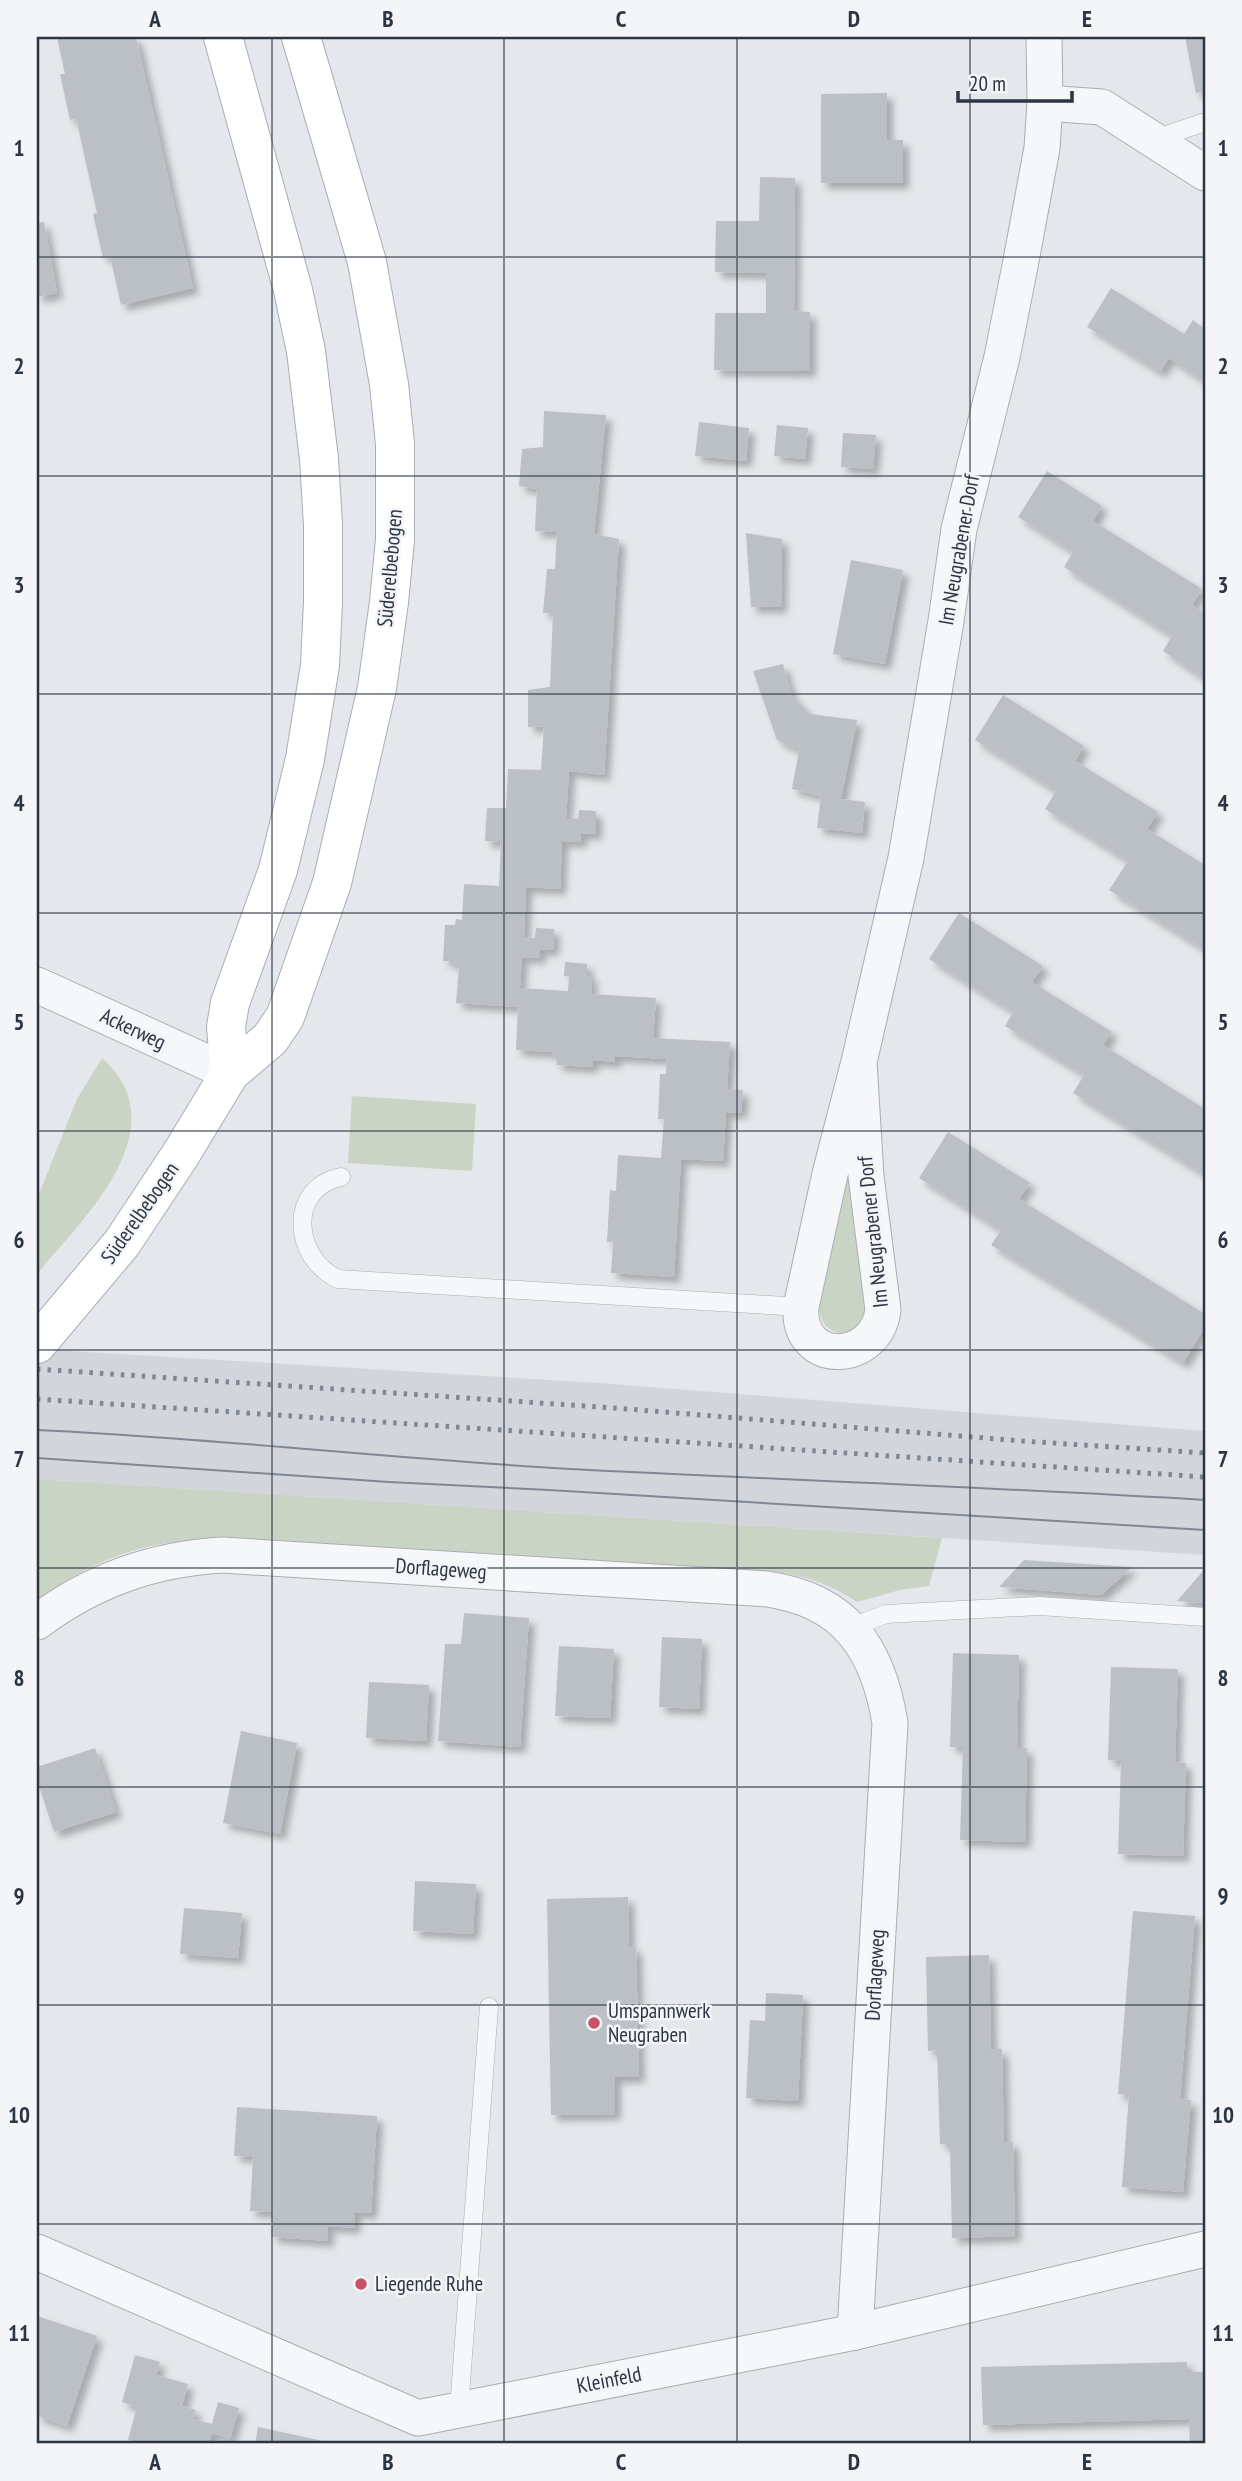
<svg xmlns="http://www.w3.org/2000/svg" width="1242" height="2481" viewBox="0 0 1242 2481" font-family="'PT Sans Narrow',sans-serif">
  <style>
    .built { fill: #d2d6dc }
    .green { fill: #cad4c5 }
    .building { fill: #bbc0c7; filter: url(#shadow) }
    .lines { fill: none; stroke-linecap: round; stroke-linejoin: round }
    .service-casing { stroke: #a9aeb5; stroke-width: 19 }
    .minor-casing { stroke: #a9aeb5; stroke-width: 37 }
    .secondary-casing { stroke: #a9aeb5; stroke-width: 40 }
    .service { stroke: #f6f7f9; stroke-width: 18 }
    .minor { stroke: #f6f7f9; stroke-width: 35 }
    .secondary { stroke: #fff; stroke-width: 38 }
    .tram { stroke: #7e8793; stroke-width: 2 }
    .rail { stroke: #7e8793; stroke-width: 5; stroke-dasharray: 3.5 7; stroke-linecap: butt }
    .grid { fill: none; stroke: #2c3542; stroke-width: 2; stroke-opacity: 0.55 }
    .poi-dot { fill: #c65368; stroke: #f3f5f8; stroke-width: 2.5 }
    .labels { text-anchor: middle; stroke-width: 5; stroke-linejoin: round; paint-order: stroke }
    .street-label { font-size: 21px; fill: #2c3542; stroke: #f3f5f8 }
    .poi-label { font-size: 21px; fill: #2c3542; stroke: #f3f5f8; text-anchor: start }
    .neatline { fill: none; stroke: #2c3542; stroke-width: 2.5 }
    .grid-label { font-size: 23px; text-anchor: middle; font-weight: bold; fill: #2c3542 }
  </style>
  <defs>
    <filter id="shadow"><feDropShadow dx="6" dy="6" stdDeviation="3.5" flood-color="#0004"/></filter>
  </defs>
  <rect width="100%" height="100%" fill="#e4e7eb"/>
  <!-- built -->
  <path class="built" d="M 37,1349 L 600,1383 L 1205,1431 L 1205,1555 L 37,1479 Z"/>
  <!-- green -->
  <g class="green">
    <path d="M 102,1058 C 180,1128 84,1217 37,1274 L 37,1199 L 77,1099 Z"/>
    <path d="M 352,1096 L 476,1104 L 472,1171 L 348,1163 Z"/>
    <path d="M 844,1175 L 851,1177 L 869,1319 L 857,1331 L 841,1334 C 832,1331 824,1327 821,1317 C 813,1297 839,1202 844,1175 Z"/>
    <path d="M 37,1479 L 99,1483 L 942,1538 L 929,1586 L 900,1590 L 857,1602 C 832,1585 806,1576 776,1572 L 271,1540 C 237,1539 203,1538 169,1543 C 122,1549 73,1572 37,1602 Z"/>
  </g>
  <!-- building -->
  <g class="building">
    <path d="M 57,37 L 136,37 L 193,288 L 121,305 L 110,256 L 103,258 L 93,214 L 97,213 L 76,118 L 70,120 L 60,74 L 65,74 Z"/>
    <path d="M 1185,37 L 1205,37 L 1205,91 L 1196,93 Z"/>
    <path d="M 887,93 L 887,140 L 903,140 L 903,183 L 821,183 L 821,94 Z"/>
    <path d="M 760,177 L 795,178 L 794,311 L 810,312 L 810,371 L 714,370 L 715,313 L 766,313 L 766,273 L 715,272 L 716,221 L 759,221 Z"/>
    <path d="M 44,222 L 57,293 L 37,297 L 37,223 Z"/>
    <path d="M 1111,288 L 1184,334 L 1193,320 L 1205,329 L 1205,382 L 1169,358 L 1160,372 L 1087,327 Z"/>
    <path d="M 544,411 L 606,415 L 594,534 L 619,539 L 604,775 L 569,771 L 566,819 L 578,819 L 579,810 L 596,811 L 596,834 L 581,833 L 581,842 L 562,841 L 560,889 L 526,887 L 524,937 L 535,938 L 536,928 L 554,929 L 553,950 L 540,949 L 540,958 L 522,957 L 520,988 L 568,991 L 569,976 L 564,976 L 565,962 L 587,964 L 587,976 L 592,976 L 591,994 L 656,998 L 653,1038 L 730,1042 L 727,1089 L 743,1090 L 741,1113 L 726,1112 L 723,1161 L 681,1159 L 674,1277 L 611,1273 L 613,1242 L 607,1242 L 610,1190 L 616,1191 L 618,1155 L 661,1158 L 664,1119 L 658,1119 L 660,1074 L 666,1074 L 667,1059 L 615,1056 L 615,1062 L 593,1060 L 592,1067 L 557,1065 L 557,1057 L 552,1057 L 552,1052 L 516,1050 L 518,1007 L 456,1003 L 459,967 L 453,967 L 454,961 L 443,961 L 445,925 L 455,925 L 456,919 L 462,920 L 464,884 L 499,886 L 501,842 L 485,841 L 487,808 L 506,808 L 508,769 L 541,770 L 544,726 L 528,727 L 528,690 L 550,687 L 553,613 L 543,613 L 547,569 L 555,569 L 557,532 L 535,531 L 537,489 L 519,486 L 522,449 L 543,447 Z"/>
    <path d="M 699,422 L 749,428 L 746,461 L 695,456 Z"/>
    <path d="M 777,425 L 808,428 L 805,459 L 774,456 Z"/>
    <path d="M 843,433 L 876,435 L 873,469 L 841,467 Z"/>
    <path d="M 1047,471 L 1102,506 L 1093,521 L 1202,589 L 1192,605 L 1205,613 L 1205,679 L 1163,651 L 1172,636 L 1064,567 L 1073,552 L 1018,517 Z"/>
    <path d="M 746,533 L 782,539 L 781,607 L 751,607 Z"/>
    <path d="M 851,560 L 903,570 L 885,664 L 833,654 Z"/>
    <path d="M 783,664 L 792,696 L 810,714 L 857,720 L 841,799 L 865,802 L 862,833 L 817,828 L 821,796 L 792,789 L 799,750 L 777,740 L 753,671 Z"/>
    <path d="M 1003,695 L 1084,746 L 1075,761 L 1158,812 L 1147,829 L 1205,865 L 1205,950 L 1109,890 L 1128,861 L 1045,809 L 1056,791 L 975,740 Z"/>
    <path d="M 959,913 L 1043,966 L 1032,982 L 1112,1032 L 1103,1045 L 1205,1109 L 1205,1175 L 1073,1093 L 1084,1075 L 1005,1026 L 1013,1012 L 929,959 Z"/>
    <path d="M 948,1132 L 1030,1183 L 1019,1199 L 1205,1314 L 1205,1327 L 1183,1363 L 991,1245 L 1001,1230 L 919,1178 Z"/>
    <path d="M 1024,1560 L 1132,1567 L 1101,1595 L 999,1587 Z"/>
    <path d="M 1203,1571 L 1205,1571 L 1205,1603 L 1177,1601 Z"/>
    <path d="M 464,1613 L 529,1618 L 520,1747 L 438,1741 L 445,1644 L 461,1644 Z"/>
    <path d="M 662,1637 L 702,1639 L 699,1709 L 659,1707 Z"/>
    <path d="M 559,1646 L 614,1649 L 610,1718 L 555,1716 Z"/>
    <path d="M 953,1653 L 1019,1655 L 1017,1748 L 1027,1748 L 1025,1842 L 960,1840 L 963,1747 L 950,1747 Z"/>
    <path d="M 1111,1667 L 1178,1669 L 1175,1762 L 1186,1763 L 1183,1856 L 1118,1854 L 1121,1761 L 1108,1760 Z"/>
    <path d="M 369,1682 L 429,1685 L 426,1741 L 366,1738 Z"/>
    <path d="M 241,1731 L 297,1743 L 280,1834 L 223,1823 Z"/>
    <path d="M 95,1748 L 116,1812 L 54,1832 L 37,1780 L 37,1767 Z"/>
    <path d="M 415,1881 L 476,1884 L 473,1934 L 413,1931 Z"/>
    <path d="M 628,1897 L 629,1948 L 636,1947 L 639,2077 L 615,2077 L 615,2114 L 551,2115 L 547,1899 Z"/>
    <path d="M 184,1908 L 242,1913 L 238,1958 L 180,1954 Z"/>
    <path d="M 1133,1911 L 1195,1916 L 1180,2099 L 1191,2100 L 1183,2192 L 1122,2187 L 1129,2095 L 1118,2094 Z"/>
    <path d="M 989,1955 L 991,2049 L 1002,2049 L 1004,2142 L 1013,2142 L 1015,2236 L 952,2238 L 950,2144 L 940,2144 L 937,2050 L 928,2051 L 926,1957 Z"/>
    <path d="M 766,1993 L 803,1995 L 798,2101 L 746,2098 L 750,2020 L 765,2021 Z"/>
    <path d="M 237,2107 L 377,2116 L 371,2213 L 355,2212 L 354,2228 L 328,2226 L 328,2241 L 271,2237 L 273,2212 L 250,2211 L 253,2157 L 234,2156 Z"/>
    <path d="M 37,2316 L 97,2336 L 67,2426 L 37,2416 Z"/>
    <path d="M 135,2355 L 160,2362 L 156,2375 L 188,2384 L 182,2406 L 196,2410 L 193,2419 L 212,2424 L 218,2402 L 239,2408 L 230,2439 L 212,2433 L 209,2444 L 142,2444 L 128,2440 L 137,2407 L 122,2402 Z"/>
    <path d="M 1187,2362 L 1187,2372 L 1205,2372 L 1205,2444 L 1190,2444 L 1189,2419 L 983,2425 L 981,2367 Z"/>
    <path d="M 258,2427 L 332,2443 L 332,2444 L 255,2444 Z"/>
  </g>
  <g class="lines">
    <defs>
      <g id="service">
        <path d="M 1152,140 L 1205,122"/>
        <path d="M 341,1177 C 287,1188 293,1258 338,1279 L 801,1307"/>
        <path d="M 850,1628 L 886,1614 L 1039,1606 L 1205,1617"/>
        <path d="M 459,2409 L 489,2007"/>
      </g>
      <g id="minor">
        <path d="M 1045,103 L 1102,107 L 1205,173"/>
        <path d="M 37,985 L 230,1073"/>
        <path d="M 859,1062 L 866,1176 L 883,1310 C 876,1365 797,1367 801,1307 L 830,1174 L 859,1062 L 906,858 L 946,621 L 959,529 L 1002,357 L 1020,266 L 1042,148 L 1045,103 L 1044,37"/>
        <path d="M 37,1622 C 93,1580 153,1559 222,1555 L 767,1589 C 845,1600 878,1648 890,1723 L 855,2332"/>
        <path d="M 37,2252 L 418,2418 L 855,2332 L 1205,2249"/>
      </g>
      <g id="secondary">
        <path d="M 223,37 L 293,290 L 306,351 L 319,459 L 323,525 L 323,602 L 320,665 L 305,759 L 278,870 L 230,1003 L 226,1027 L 230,1073"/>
        <path d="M 37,1344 L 122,1243 L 181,1154 L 230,1073 L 270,1039 L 285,1017 L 332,883 L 377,688 L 389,602 L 395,540 L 395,444 L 389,384 L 367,262 L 301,37"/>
      </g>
    </defs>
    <!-- service casing -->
    <use href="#service" class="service-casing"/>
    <!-- minor casing -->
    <use href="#minor" class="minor-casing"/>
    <!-- secondary casing -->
    <use href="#secondary" class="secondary-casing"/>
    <!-- service -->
    <use href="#service" class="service"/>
    <!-- minor -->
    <use href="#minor" class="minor"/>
    <!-- secondary -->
    <use href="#secondary" class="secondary"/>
    <!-- tram -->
    <g class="tram">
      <path d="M 37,1430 C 215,1438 392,1459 571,1469 C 782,1480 994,1487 1205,1500"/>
      <path d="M 37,1458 L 389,1482 L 549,1490 L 1205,1530"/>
    </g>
    <!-- rail -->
    <g class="rail">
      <path d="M 37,1369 L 615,1408 L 1022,1441 L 1205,1453"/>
      <path d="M 37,1399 L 1205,1477"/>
    </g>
  </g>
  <!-- grid -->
  <path class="grid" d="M 272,37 L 272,2444M 504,37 L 504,2444M 737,37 L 737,2444M 970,37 L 970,2444M 37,257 L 1205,257M 37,476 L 1205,476M 37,694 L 1205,694M 37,913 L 1205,913M 37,1131 L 1205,1131M 37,1350 L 1205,1350M 37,1568 L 1205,1568M 37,1787 L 1205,1787M 37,2005 L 1205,2005M 37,2224 L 1205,2224"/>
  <!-- markers -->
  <g class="poi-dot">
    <circle cx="594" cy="2023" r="7"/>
    <circle cx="361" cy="2284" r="7"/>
  </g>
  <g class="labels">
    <!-- street labels -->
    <g class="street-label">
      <text transform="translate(959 550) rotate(-80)" y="7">Im Neugrabener Dorf</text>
      <text transform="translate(390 568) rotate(-85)" y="7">Süderelbebogen</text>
      <text transform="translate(133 1029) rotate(25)" y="7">Ackerweg</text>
      <text transform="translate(140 1213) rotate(-55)" y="7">Süderelbebogen</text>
      <text transform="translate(873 1232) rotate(-96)" y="7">Im Neugrabener Dorf</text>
      <text transform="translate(441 1569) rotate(4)" y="7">Dorflageweg</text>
      <text transform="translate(875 1975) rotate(-87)" y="7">Dorflageweg</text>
      <text transform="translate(609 2380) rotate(-11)" y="7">Kleinfeld</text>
    </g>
    <!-- poi labels -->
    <g class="poi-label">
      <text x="608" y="2018">Umspannwerk<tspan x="608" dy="24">Neugraben</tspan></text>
      <text x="375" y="2291">Liegende Ruhe</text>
    </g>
  </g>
  <!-- border -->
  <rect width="1242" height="2481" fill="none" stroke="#f3f5f8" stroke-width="77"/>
  <!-- scale -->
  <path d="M958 91v10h114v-10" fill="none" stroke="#2c3542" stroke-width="3.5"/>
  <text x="969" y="91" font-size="21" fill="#2c3542" stroke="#f3f5f8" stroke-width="5" paint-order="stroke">20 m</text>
  <rect x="38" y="38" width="1166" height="2404" class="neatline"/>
  <g class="grid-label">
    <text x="155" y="27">A</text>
    <text x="388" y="27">B</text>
    <text x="621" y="27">C</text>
    <text x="854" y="27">D</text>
    <text x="1087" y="27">E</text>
    <text x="19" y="156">1</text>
    <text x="1223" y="156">1</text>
    <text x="19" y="374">2</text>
    <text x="1223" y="374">2</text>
    <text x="19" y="593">3</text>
    <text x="1223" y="593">3</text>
    <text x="19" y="811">4</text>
    <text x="1223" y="811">4</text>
    <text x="19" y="1030">5</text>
    <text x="1223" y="1030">5</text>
    <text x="19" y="1248">6</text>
    <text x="1223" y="1248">6</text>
    <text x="19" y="1467">7</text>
    <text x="1223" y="1467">7</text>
    <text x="19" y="1686">8</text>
    <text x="1223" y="1686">8</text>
    <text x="19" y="1904">9</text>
    <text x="1223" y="1904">9</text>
    <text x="19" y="2123">10</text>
    <text x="1223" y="2123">10</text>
    <text x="19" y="2341">11</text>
    <text x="1223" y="2341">11</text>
    <text x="155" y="2470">A</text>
    <text x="388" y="2470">B</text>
    <text x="621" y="2470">C</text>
    <text x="854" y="2470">D</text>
    <text x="1087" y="2470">E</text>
  </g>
</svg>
